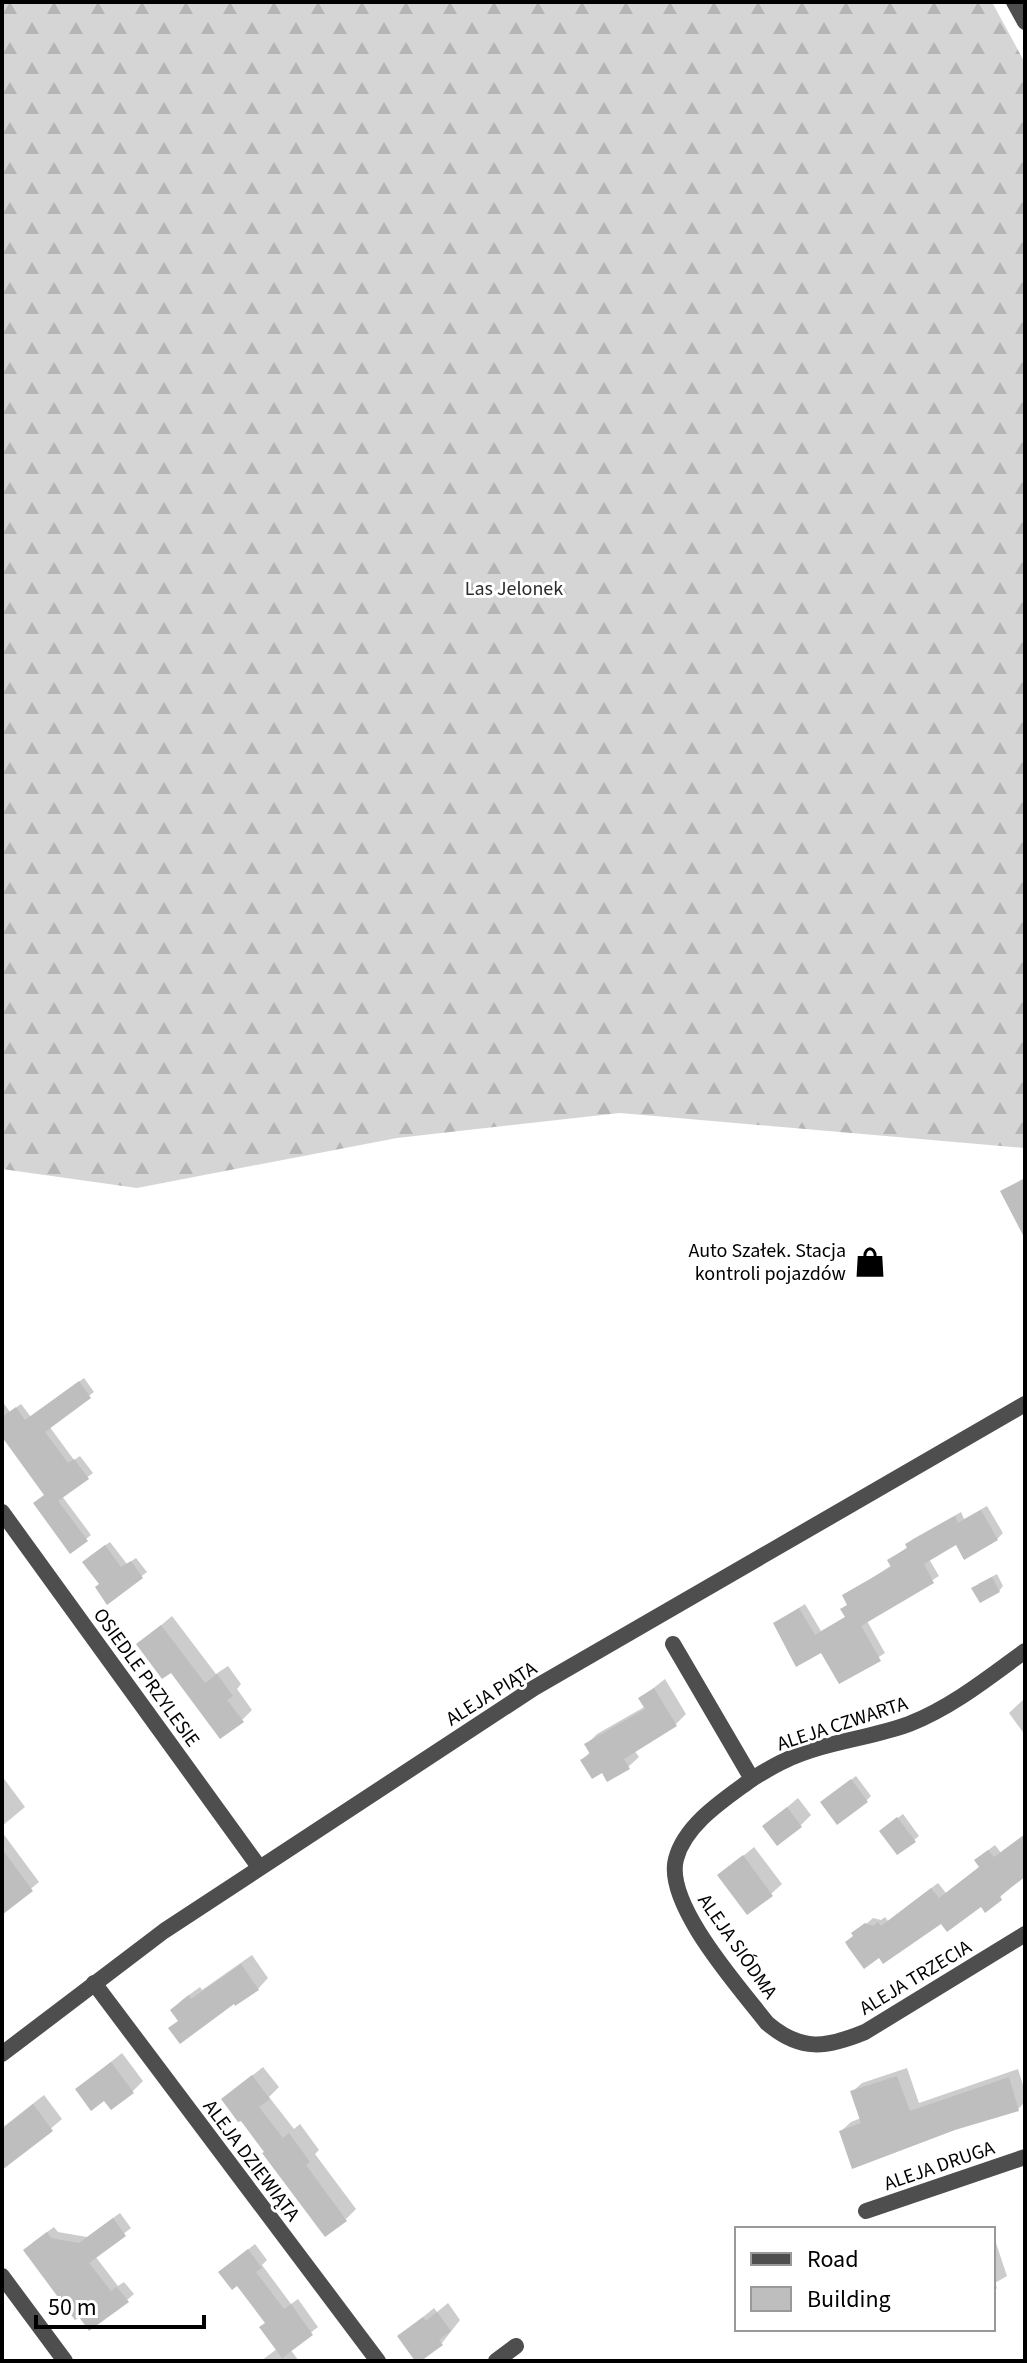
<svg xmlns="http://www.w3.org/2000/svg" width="1027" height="2363" viewBox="0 0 1027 2363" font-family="'Source Sans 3',sans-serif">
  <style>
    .forest { fill: url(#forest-firs) }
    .shadow { fill: #0003 }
    .building { fill: #bebebe }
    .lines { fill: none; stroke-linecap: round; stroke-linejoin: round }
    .minor { stroke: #4e4e4e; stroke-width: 16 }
    .tertiary { stroke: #4e4e4e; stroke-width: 16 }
    .labels { text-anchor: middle; stroke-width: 6; stroke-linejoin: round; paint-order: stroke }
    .park-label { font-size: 20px; fill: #2c2c2c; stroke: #fff }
    .poi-label { font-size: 20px; fill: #000; stroke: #fff; text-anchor: end }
    .street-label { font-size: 20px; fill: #000; stroke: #fff }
  </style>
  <defs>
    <pattern id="forest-firs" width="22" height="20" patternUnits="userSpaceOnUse" patternTransform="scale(2)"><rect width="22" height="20" fill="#d5d5d5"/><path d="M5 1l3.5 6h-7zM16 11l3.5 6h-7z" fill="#b5b5b5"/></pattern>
  </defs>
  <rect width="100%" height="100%" fill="#fff"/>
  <!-- forest -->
  <path class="forest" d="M 2,2 L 992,2 L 1025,63 L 1025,1148 L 620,1113 L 397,1138 L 137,1188 L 2,1169 Z"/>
  <!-- shadow -->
  <g class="shadow">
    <path d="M 84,1378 L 94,1392 L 49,1426 L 74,1460 L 80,1456 L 93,1473 L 62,1496 L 91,1535 L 86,1539 L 47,1494 L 6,1439 L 2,1442 L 2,1401 L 10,1412 L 21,1404 L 31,1417 Z"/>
    <path d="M 987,1506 L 1003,1533 L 997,1539 L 957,1543 L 929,1559 L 939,1576 L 867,1621 L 885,1653 L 840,1682 L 822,1650 L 775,1623 L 805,1604 L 821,1631 L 847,1616 L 849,1604 L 844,1596 L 892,1565 L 889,1560 L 908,1547 L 907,1544 L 913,1539 L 961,1512 L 964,1519 Z"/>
    <path d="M 110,1542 L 127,1564 L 136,1558 L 147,1572 L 108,1602 L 89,1557 Z"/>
    <path d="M 997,1574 L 1003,1586 L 999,1591 L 978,1584 Z"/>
    <path d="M 172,1616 L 216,1674 L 228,1666 L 241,1684 L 237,1689 L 252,1710 L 242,1720 L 139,1644 Z"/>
    <path d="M 665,1679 L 686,1714 L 676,1724 L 634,1750 L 639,1757 L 628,1767 L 602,1770 L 582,1760 L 591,1751 L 586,1745 L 597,1734 L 646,1706 L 641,1698 Z"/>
    <path d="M 1025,1698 L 1025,1735 L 1009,1713 Z"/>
    <path d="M 2,1776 L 25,1807 L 2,1826 Z"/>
    <path d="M 856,1776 L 871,1796 L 867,1800 L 827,1798 Z"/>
    <path d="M 798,1798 L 811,1815 L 801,1825 L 765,1826 Z"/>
    <path d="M 903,1814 L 919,1836 L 914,1840 L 886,1827 Z"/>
    <path d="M 2,1832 L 39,1882 L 2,1913 Z"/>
    <path d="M 1025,1835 L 1025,1875 L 985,1910 L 981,1904 L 941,1922 L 854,1935 L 873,1918 L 881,1920 L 885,1917 L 888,1921 L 938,1883 L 946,1893 L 981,1866 L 983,1854 L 995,1845 L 1001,1853 Z"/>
    <path d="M 754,1847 L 782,1884 L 771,1894 L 720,1875 Z"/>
    <path d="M 252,1955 L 268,1978 L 258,1989 L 234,2001 L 180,2020 L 172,2010 L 182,2000 L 200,1987 L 202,1990 Z"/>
    <path d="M 122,2053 L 143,2081 L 133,2091 L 104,2098 L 77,2089 Z"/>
    <path d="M 263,2067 L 279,2087 L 269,2097 L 294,2129 L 300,2124 L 319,2150 L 315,2154 L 356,2209 L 346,2219 L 267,2152 L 223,2099 Z"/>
    <path d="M 907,2068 L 919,2103 L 1018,2069 L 1025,2091 L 1025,2102 L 1018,2109 L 841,2131 L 851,2122 L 861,2118 L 852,2092 L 862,2083 Z"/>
    <path d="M 44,2095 L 62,2119 L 2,2170 L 2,2128 Z"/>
    <path d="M 120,2213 L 131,2228 L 95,2256 L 118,2286 L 124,2282 L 134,2294 L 127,2300 L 79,2315 L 32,2243 L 54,2227 L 58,2232 L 87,2237 Z"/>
    <path d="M 994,2237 L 1007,2276 L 995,2283 L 997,2288 L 993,2293 Z"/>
    <path d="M 255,2244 L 267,2260 L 262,2265 L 291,2304 L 298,2299 L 318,2327 L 290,2349 L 299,2361 L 261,2361 L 278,2348 L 267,2322 L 227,2266 Z"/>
    <path d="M 448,2303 L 460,2320 L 442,2343 L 418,2361 L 400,2336 L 434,2308 L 437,2312 Z"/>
  </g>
  <!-- building -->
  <g class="building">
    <path d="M 1025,1178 L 1025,1239 L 1000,1191 Z"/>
    <path d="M 79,1381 L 91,1398 L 45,1432 L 68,1463 L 74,1459 L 89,1479 L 58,1501 L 88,1541 L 70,1554 L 33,1503 L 44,1495 L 2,1437 L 2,1417 L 16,1407 L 25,1420 Z"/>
    <path d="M 981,1510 L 998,1540 L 964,1560 L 956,1545 L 924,1564 L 934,1583 L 861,1626 L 881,1661 L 839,1684 L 821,1653 L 796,1667 L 773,1623 L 799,1608 L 815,1635 L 845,1617 L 840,1609 L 847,1605 L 842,1595 L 891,1567 L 887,1560 L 907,1548 L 905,1544 L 955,1516 L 958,1523 Z"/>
    <path d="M 105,1545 L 121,1567 L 131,1561 L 143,1578 L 107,1605 L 95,1587 L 99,1584 L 82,1562 Z"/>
    <path d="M 992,1577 L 1000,1592 L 980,1603 L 971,1588 Z"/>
    <path d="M 161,1625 L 205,1683 L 217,1674 L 233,1696 L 227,1700 L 244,1722 L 220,1739 L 171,1673 L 162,1679 L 136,1644 Z"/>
    <path d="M 654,1688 L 677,1726 L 624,1759 L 630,1769 L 607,1782 L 602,1773 L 592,1779 L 580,1760 L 590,1754 L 584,1744 L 645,1709 L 638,1698 Z"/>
    <path d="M 851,1779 L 868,1802 L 837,1825 L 820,1802 Z"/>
    <path d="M 787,1807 L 802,1827 L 777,1846 L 762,1826 Z"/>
    <path d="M 897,1817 L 916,1842 L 897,1855 L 879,1831 Z"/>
    <path d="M 1025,1834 L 1025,1877 L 1000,1896 L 1002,1900 L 985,1913 L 981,1907 L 947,1932 L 941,1924 L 883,1964 L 879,1958 L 864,1969 L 848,1947 L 845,1942 L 853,1936 L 851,1933 L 865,1923 L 873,1926 L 878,1922 L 881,1926 L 931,1888 L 939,1898 L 979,1867 L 974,1860 L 988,1850 L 994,1857 Z"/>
    <path d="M 2,1849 L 33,1891 L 2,1915 Z"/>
    <path d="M 743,1855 L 773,1896 L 747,1915 L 717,1875 Z"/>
    <path d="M 241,1964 L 259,1990 L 235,2006 L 234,2004 L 180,2044 L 168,2028 L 178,2021 L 170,2010 L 189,1995 L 191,1999 Z"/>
    <path d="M 111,2062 L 134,2093 L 111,2110 L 104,2101 L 91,2111 L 75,2089 Z"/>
    <path d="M 252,2075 L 270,2099 L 259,2107 L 283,2138 L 289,2133 L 310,2162 L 306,2165 L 347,2221 L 325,2237 L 262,2153 L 264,2152 L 241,2121 L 238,2122 L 221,2099 Z"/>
    <path d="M 897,2076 L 910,2111 L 1009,2077 L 1019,2111 L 955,2130 L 852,2169 L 839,2131 L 861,2123 L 850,2091 Z"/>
    <path d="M 33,2104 L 53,2131 L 2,2170 L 2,2129 Z"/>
    <path d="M 113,2218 L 126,2236 L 89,2263 L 111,2291 L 117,2287 L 129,2302 L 89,2331 L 79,2317 L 75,2320 L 23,2250 L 47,2232 L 51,2238 L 79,2243 Z"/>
    <path d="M 248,2249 L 262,2268 L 256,2272 L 284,2309 L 291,2304 L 313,2335 L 282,2358 L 259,2327 L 265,2323 L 237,2286 L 232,2290 L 218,2272 Z"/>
    <path d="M 437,2312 L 451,2331 L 439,2340 L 443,2345 L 421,2361 L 415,2361 L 397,2336 L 423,2317 L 426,2321 Z"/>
  </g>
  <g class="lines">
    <!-- minor -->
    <g class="minor">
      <path d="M 1014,2 L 1025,22"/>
      <path d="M 2,1512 L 259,1867"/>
      <path d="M 673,1644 L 752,1779 C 725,1799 685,1824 676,1859 C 664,1904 740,1988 767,2023 C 801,2052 826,2048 865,2032 L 1025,1934"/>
      <path d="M 752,1779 C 762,1773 773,1766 784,1761 C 823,1742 868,1739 909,1724 C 952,1707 988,1678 1025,1651"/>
      <path d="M 94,1983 L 378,2361"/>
      <path d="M 866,2211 L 1025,2157"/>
      <path d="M 2,2276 L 65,2361"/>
      <path d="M 496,2361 L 516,2346"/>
    </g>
    <!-- tertiary -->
    <path class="tertiary" d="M 2,2054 L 164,1931 L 534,1688 L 1025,1404"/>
  </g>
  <!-- icons -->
  <defs>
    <symbol id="shop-bare" viewBox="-9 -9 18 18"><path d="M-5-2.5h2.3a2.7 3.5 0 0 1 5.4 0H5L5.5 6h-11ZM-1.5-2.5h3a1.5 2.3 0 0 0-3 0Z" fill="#000" stroke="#fff" stroke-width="2.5" paint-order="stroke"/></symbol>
  </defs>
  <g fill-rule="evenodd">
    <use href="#shop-bare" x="848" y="1240" width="44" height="44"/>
  </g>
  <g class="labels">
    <!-- park labels -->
    <g class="park-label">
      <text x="514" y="595">Las Jelonek</text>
    </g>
    <!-- poi labels -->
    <g class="poi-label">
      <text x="846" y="1257">Auto Szałek. Stacja<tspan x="846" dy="23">kontroli pojazdów</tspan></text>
    </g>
    <!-- street labels -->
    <g class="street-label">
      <text transform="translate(147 1677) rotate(54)" y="7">OSIEDLE PRZYLESIE</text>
      <text transform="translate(491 1693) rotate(-32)" y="7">ALEJA PIĄTA</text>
      <text transform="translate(842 1723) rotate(-18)" y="7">ALEJA CZWARTA</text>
      <text transform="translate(738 1946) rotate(55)" y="7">ALEJA SIÓDMA</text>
      <text transform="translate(915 1977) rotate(-31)" y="7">ALEJA TRZECIA</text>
      <text transform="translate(252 2160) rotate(53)" y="7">ALEJA DZIEWIĄTA</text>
      <text transform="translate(939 2165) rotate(-19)" y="7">ALEJA DRUGA</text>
    </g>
  </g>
  <!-- border -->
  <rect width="1027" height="2363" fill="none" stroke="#000000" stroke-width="8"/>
  <!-- legend -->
  <rect x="735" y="2227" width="260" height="104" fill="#ffffff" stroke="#999999" stroke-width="2"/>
  <rect x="751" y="2253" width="40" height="12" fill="#4e4e4e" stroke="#999999" stroke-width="2"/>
  <text x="807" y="2267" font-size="24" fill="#000000">Road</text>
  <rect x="751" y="2287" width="40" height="24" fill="#bebebe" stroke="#999999" stroke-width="2"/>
  <text x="807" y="2307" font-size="24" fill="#000000">Building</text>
  <!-- scale -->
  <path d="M36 2315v12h168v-12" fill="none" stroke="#000000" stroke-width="4"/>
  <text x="48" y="2315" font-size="24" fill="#000000" stroke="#ffffff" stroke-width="6" paint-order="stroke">50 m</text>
</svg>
